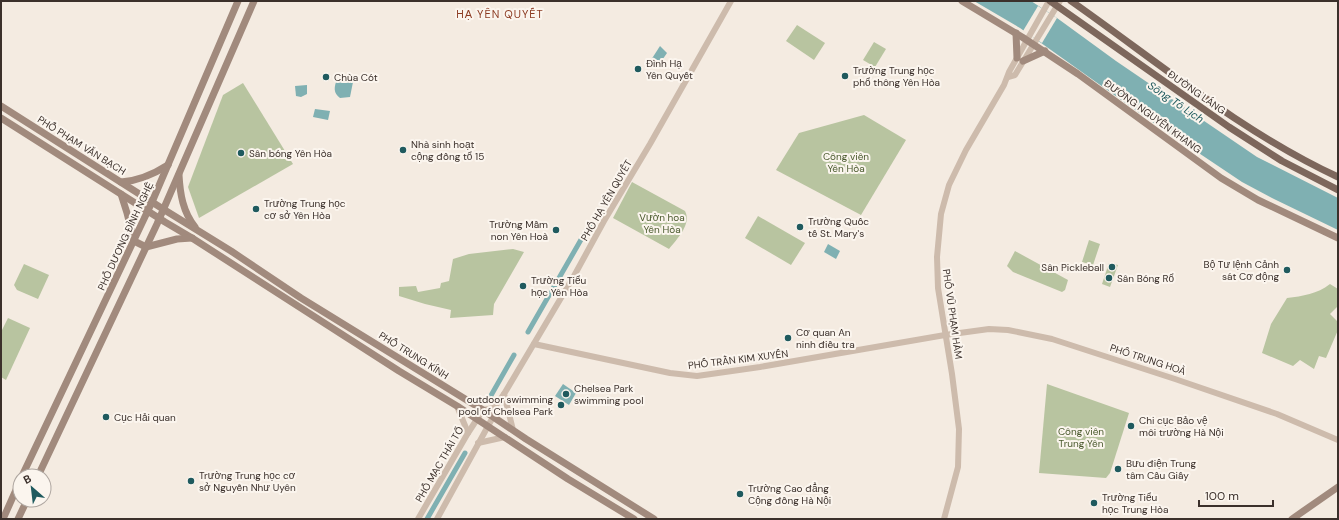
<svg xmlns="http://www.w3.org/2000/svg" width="1339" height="520" viewBox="0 0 1339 520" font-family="'DM Sans',sans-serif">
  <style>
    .green { fill: #b8c4a0 }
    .water { fill: #7fb0b2 }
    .pier { fill: #f4ebe1 }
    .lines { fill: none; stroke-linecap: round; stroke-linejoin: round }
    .canal { stroke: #7fb0b2; stroke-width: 5 }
    .tertiary { stroke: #cdbbac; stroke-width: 6 }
    .secondary { stroke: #a18a7d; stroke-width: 7 }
    .primary { stroke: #7d675c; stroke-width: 7 }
    .poi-dot { fill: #1f5a5e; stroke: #fbf5ee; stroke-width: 1.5 }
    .labels { text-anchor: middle; stroke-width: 4; stroke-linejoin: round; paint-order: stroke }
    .poi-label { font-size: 10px; fill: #3b302b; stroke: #fbf5ee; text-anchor: start }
    .street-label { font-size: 10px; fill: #3b302b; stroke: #fbf5ee }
    .park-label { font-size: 10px; fill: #4a5a2e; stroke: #fbf5ee }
    .neighbourhood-label { font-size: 11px; letter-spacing: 1px; fill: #8c3b22; stroke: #fbf5ee }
    .water-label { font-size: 11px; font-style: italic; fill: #1f5a5e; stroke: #fbf5ee }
  </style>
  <rect width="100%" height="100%" fill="#f4ebe1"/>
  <!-- green -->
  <g class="green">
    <path d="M 797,25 L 825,43 L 814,60 L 786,41 Z"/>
    <path d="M 874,42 L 886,49 L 875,67 L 863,60 Z"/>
    <path d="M 243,83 L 293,164 L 199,218 L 188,187 L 223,95 Z"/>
    <path d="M 864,115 L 906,140 L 861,215 L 776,170 L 799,133 Z"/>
    <path d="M 632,182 L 685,211 C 692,224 677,239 669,249 L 613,218 Z"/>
    <path d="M 758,216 L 805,243 L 791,265 L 745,238 Z"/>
    <path d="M 1089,240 L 1100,244 L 1093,265 L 1082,262 Z"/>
    <path d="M 513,249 L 524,252 L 494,304 L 493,315 L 450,318 L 451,310 L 425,304 L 399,296 L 399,287 L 416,286 L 418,292 L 440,288 L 441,283 L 449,281 L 453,259 L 469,254 Z"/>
    <path d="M 1015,251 L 1068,280 L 1065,290 L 1062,292 L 1013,272 L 1007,266 Z"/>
    <path d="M 1109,263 L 1118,265 L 1110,287 L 1102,284 Z"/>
    <path d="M 24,264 L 49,275 L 38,299 L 17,290 L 14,285 Z"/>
    <path d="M 1330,284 L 1338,289 L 1337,301 L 1338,306 L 1330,314 L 1338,322 L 1338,330 L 1326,358 L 1319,356 L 1314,369 L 1300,360 L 1293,366 L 1262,353 L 1271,324 L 1287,298 C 1303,296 1317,294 1330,284 Z"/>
    <path d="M 8,318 L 30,328 L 6,380 L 1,377 L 1,332 Z"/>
    <path d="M 1047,384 L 1129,413 L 1110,473 L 1106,478 L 1039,473 Z"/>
  </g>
  <!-- water -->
  <g class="water">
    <path d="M 974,1 L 1031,1 L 1057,18 L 1116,61 L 1257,157 L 1338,198 L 1338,230 L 1274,199 L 1242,182 L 1148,119 L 1020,28 Z"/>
    <path d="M 660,46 L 667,53 L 658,66 L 651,60 Z"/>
    <path d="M 345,78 L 351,78 L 353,82 L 350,97 L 340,98 C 333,93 334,87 337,79 Z"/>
    <path d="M 307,85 L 307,94 L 301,97 L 296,96 L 295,86 Z"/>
    <path d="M 315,109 L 330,111 L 328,120 L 313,117 Z"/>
    <path d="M 828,244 L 840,251 L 836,259 L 824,252 Z"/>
    <path d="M 563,384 L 576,393 L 569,405 L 555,396 Z"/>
  </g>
  <!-- pier -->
  <path class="pier" d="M 1038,6 L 1057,18 L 1042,43 L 1023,31 Z"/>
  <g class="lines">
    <!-- canal -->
    <g class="canal">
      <path d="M 528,332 L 590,224"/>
      <path d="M 489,399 L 514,355"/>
      <path d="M 427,519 L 465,453"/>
    </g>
    <!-- tertiary -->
    <g class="tertiary">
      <path d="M 1008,77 L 1015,75 L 1060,1"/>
      <path d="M 534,344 L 670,373 L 697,376 L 760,367 L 945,335 L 989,329 L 1008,330 L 1052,339 L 1175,379 L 1277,414 L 1338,440"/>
      <path d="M 504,394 L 513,430"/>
      <path d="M 457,406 L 468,433"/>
      <path d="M 478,443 L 505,437"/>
      <path d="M 418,519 L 468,433 L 483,410 L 494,408"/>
      <path d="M 437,519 L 493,417 L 494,408 L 504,394 L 574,276 L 604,221 L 650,144 L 731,1"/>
      <path d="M 944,519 L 958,467 L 959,429 L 952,374 L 938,288 L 937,257 L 941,214 L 949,185 L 966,150 L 1004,85 L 1009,72 L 1027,40 L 1049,1"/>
    </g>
    <!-- secondary -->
    <g class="secondary">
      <path d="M 962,1 L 1022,37 L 1078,74 L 1221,178 L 1258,200 L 1338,238"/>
      <path d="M 1016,33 L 1017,58"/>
      <path d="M 1023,61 L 1045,51"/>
      <path d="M 1,106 L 163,209 L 231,251 L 301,298 L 483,410 L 526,439 L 654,519"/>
      <path d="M 1,118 L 165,222 L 192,238 L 399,371 L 457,406 L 568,479 L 634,519"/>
      <path d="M 179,175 C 180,194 183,212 195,227"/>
      <path d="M 121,182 C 138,181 154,174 168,165"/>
      <path d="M 121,194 L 127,213 L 134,241 L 146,247 L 177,239 L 192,238"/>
      <path d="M 22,476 L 152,202 L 238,1"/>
      <path d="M 38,476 L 157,224 L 254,1"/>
      <path d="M 3,519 L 20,481"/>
      <path d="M 18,519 L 27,500"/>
      <path d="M 1292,519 L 1338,487"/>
    </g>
    <!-- primary -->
    <g class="primary">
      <path d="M 1050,1 L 1229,127 L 1282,161 L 1338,190"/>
      <path d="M 1071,1 C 1158,62 1241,132 1338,177"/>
    </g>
  </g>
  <!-- markers -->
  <g class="poi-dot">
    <circle cx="638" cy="69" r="4"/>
    <circle cx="845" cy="76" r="4"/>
    <circle cx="326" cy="77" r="4"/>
    <circle cx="403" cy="150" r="4"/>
    <circle cx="241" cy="153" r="4"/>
    <circle cx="256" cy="209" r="4"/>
    <circle cx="800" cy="227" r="4"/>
    <circle cx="556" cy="230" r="4"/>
    <circle cx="1112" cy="267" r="4"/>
    <circle cx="1287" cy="270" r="4"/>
    <circle cx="1109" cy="278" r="4"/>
    <circle cx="523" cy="286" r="4"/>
    <circle cx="788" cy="338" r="4"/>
    <circle cx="566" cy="394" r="4"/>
    <circle cx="561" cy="405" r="4"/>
    <circle cx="106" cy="417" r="4"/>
    <circle cx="1131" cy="426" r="4"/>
    <circle cx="1118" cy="469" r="4"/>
    <circle cx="191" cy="481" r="4"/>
    <circle cx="740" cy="494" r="4"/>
    <circle cx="1094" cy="503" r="4"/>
  </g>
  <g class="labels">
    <!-- poi labels -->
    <g class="poi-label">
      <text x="646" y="67">Đình Hạ<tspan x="646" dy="12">Yên Quyết</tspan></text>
      <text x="853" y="74">Trường Trung học<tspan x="853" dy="12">phổ thông Yên Hòa</tspan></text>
      <text x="334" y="81">Chùa Cót</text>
      <text x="411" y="148">Nhà sinh hoạt<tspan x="411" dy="12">cộng đồng tổ 15</tspan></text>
      <text x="249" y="157">Sân bóng Yên Hòa</text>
      <text x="264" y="207">Trường Trung học<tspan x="264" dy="12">cơ sở Yên Hòa</tspan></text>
      <text x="808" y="225">Trường Quốc<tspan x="808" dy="12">tế St. Mary's</tspan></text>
      <text x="548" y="228" text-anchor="end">Trường Mầm<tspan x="548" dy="12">non Yên Hoà</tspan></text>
      <text x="1279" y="268" text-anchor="end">Bộ Tư lệnh Cảnh<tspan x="1279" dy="12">sát Cơ động</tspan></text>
      <text x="1104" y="271" text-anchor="end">Sân Pickleball</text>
      <text x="1117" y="282">Sân Bóng Rổ</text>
      <text x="531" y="284">Trường Tiểu<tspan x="531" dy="12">học Yên Hòa</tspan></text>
      <text x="796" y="336">Cơ quan An<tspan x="796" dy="12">ninh điều tra</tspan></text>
      <text x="574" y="392">Chelsea Park<tspan x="574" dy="12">swimming pool</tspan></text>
      <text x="553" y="403" text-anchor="end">outdoor swimming<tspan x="553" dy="12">pool of Chelsea Park</tspan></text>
      <text x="114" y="421">Cục Hải quan</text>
      <text x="1139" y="424">Chi cục Bảo vệ<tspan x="1139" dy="12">môi trường Hà Nội</tspan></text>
      <text x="1126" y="467">Bưu điện Trung<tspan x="1126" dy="12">tâm Cầu Giấy</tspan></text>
      <text x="199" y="479">Trường Trung học cơ<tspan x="199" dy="12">sở Nguyễn Như Uyên</tspan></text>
      <text x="748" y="492">Trường Cao đẳng<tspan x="748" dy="12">Cộng đồng Hà Nội</tspan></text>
      <text x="1102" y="501">Trường Tiểu<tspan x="1102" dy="12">học Trung Hòa</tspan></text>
    </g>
    <!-- street labels -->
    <g class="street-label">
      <text transform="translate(1197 92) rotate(35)" y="4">ĐƯỜNG LÁNG</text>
      <text transform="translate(1153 116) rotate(36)" y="4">ĐƯỜNG NGUYỄN KHANG</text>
      <text transform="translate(82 145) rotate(32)" y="4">PHỐ PHẠM VĂN BẠCH</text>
      <text transform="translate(606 200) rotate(-60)" y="4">PHỐ HẠ YÊN QUYẾT</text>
      <text transform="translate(125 236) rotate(-65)" y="4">PHỐ DƯƠNG ĐÌNH NGHỆ</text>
      <text transform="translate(953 314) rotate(82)" y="4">PHỐ VŨ PHẠM HÀM</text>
      <text transform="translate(414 355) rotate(32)" y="4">PHỐ TRUNG KÍNH</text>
      <text transform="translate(738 359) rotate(-7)" y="4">PHỐ TRẦN KIM XUYẾN</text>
      <text transform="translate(1148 359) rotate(18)" y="4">PHỐ TRUNG HOÀ</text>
      <text transform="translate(439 464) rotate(-60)" y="4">PHỐ MẠC THÁI TỔ</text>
    </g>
    <!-- park labels -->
    <g class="park-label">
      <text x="846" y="160">Công viên<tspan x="846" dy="12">Yên Hòa</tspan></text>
      <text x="662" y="221">Vườn hoa<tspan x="662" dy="12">Yên Hòa</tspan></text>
      <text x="1081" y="435">Công viên<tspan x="1081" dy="12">Trung Yên</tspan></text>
    </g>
    <!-- neighbourhood labels -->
    <g class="neighbourhood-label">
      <text x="500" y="18">HẠ YÊN QUYẾT</text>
    </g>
    <!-- water labels -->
    <g class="water-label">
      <text transform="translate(1176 102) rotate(34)" y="4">Sông Tô Lịch</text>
    </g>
  </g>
  <!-- border -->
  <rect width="1339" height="520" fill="none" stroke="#3b302b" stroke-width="4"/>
  <!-- north arrow -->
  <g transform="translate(32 488) rotate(332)"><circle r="19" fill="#fbf5ee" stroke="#aea6a0"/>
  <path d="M0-3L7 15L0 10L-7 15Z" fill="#1f5a5e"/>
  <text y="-6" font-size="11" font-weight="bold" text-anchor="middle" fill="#3b302b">B</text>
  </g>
  <!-- scale -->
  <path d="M1199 500v6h74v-6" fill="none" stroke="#3b302b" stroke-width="2"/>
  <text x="1205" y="500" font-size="12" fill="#3b302b" stroke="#fbf5ee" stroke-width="3" paint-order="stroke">100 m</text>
</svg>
